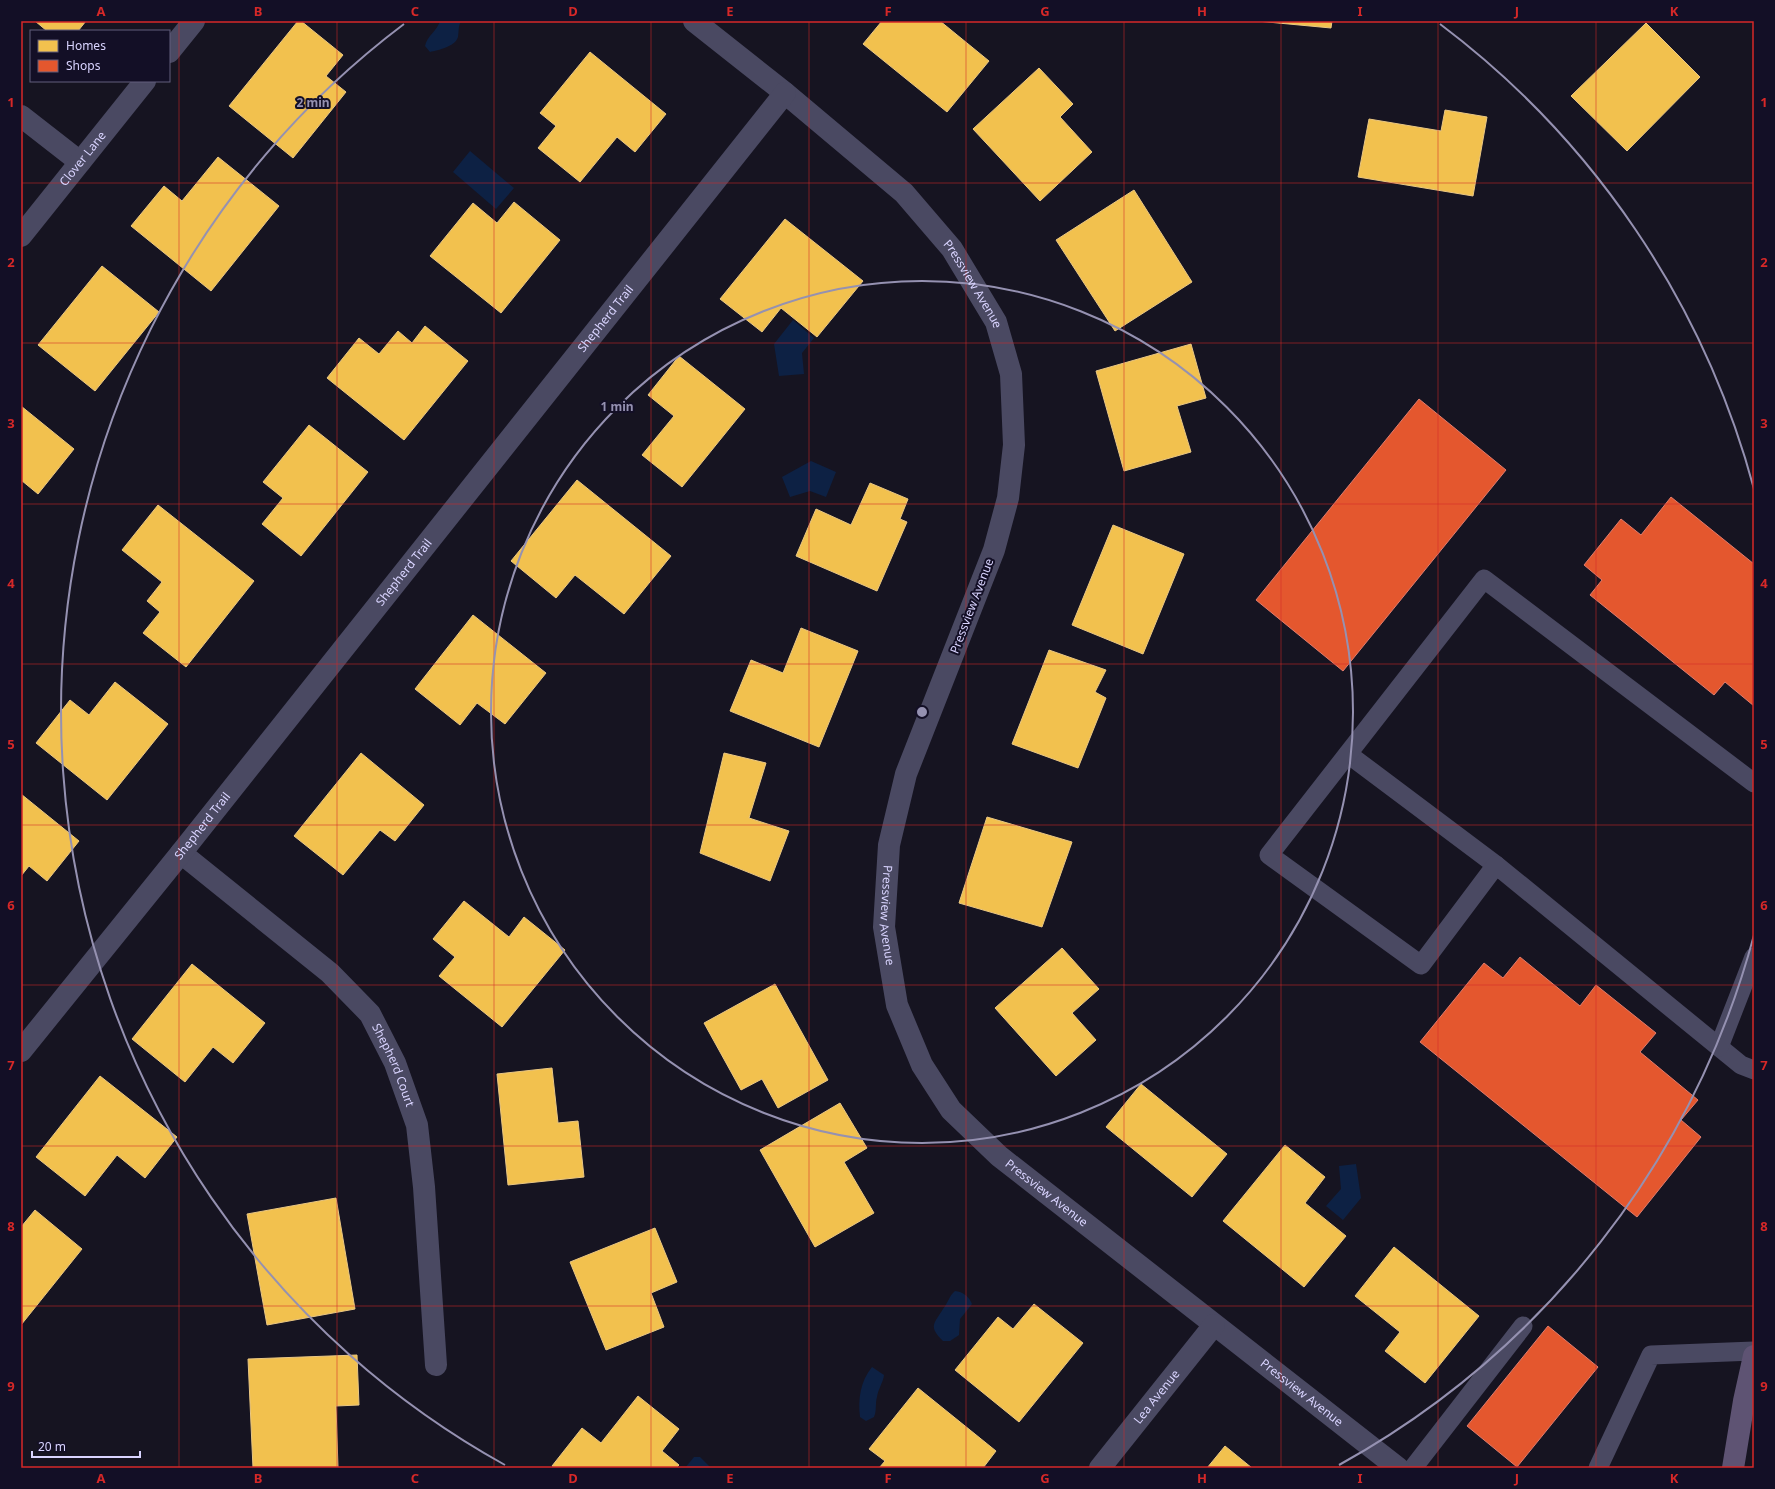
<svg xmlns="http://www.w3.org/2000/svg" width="1775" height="1489" viewBox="0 0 1775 1489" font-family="'Noto Sans',sans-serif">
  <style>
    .water { fill: #0d2144 }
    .homes { fill: #f2c14e; stroke: #eac783 }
    .shops { fill: #e4572e; stroke: #e17c6d }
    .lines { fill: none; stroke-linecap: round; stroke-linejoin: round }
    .lane { stroke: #4a4962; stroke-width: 19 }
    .street { stroke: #4a4962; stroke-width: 22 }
    .primary { stroke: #5e5373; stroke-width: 22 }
    .grid { fill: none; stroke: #d62828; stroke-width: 1; stroke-opacity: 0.55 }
    .ring { fill: none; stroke: #9591b1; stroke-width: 2 }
    .labels { text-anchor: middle; stroke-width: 4; stroke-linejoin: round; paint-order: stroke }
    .street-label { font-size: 12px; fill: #d9d4ff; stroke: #130f26 }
    .centre { fill: #9591b1; stroke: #130f26; stroke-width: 2 }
    .ring-label { font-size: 12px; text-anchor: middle; font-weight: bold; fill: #9591b1; stroke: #130f26; stroke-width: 4; stroke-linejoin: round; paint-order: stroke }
    .neatline { fill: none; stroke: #d62828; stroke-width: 1.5 }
    .grid-label { font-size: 13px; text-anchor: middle; font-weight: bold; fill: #d62828 }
  </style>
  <rect width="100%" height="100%" fill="#161421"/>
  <!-- water -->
  <g class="water">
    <path d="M 440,21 L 461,21 C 458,27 459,31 458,37 C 455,47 438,50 430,52 L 425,46 C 427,36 437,31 440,21 Z"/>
    <path d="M 470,151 L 514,188 L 496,209 L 453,172 Z"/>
    <path d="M 793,320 L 814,338 L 802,353 L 804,374 L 779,376 L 774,344 Z"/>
    <path d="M 811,461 L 836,472 L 826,497 L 810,491 L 790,497 L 782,477 Z"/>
    <path d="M 1356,1164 L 1361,1198 L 1343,1220 L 1326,1206 L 1341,1189 L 1339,1166 Z"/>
    <path d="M 955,1291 C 963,1292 969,1296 972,1304 L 960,1319 L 959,1335 L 950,1341 L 943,1341 C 928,1326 934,1324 943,1309 C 948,1303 949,1296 955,1291 Z"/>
    <path d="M 872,1367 L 884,1375 C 883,1383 878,1389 877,1397 C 875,1404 877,1410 874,1417 L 866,1421 L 860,1417 C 858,1399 860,1382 872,1367 Z"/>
    <path d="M 694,1457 L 700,1457 L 711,1468 L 685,1468 Z"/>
  </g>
  <!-- homes -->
  <g class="homes">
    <path d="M 35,21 L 86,21 L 78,31 L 47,31 Z"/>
    <path d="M 298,21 L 301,21 L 343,55 L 326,76 L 346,92 L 293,158 L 229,106 Z"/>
    <path d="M 882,21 L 940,21 L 989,61 L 947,112 L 863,44 Z"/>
    <path d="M 1257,21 L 1332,21 L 1331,28 Z"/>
    <path d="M 1646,23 L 1700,77 L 1627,151 L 1571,96 Z"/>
    <path d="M 590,52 L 666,114 L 635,152 L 617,137 L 580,182 L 538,148 L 556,126 L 540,113 Z"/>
    <path d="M 1039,68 L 1073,104 L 1060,117 L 1092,152 L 1040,201 L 973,129 Z"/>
    <path d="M 1445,110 L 1487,117 L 1473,196 L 1358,177 L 1369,119 L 1441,131 Z"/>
    <path d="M 218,157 L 279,206 L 211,291 L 131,226 L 164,186 L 182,201 Z"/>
    <path d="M 1134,190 L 1192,282 L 1115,331 L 1056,240 Z"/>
    <path d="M 514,202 L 560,240 L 501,313 L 430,256 L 473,203 L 497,223 Z"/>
    <path d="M 785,219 L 863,281 L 817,337 L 781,308 L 762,332 L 720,299 Z"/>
    <path d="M 102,266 L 159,312 L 95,391 L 38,345 Z"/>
    <path d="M 425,326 L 468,361 L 404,440 L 327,378 L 359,338 L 379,354 L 398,331 L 412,343 Z"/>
    <path d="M 1191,344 L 1206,398 L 1177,406 L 1191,452 L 1124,471 L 1096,371 Z"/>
    <path d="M 679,356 L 745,409 L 682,487 L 642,455 L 674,416 L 648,395 Z"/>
    <path d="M 21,406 L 74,449 L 38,494 L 21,480 Z"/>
    <path d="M 309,425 L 368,472 L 301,556 L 262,524 L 283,498 L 263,482 Z"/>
    <path d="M 577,480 L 671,556 L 624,614 L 575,575 L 556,598 L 511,561 Z"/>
    <path d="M 870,483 L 908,499 L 900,519 L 907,522 L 877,591 L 796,556 L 816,509 L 851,525 Z"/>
    <path d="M 158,505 L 254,581 L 186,667 L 143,633 L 160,612 L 147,601 L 162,582 L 122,550 Z"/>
    <path d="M 1113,525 L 1184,554 L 1143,654 L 1072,625 Z"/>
    <path d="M 473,615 L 546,673 L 505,724 L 477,703 L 460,725 L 415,689 Z"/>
    <path d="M 801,628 L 858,651 L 819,747 L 730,711 L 751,660 L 783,673 Z"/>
    <path d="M 1049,650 L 1106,670 L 1095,692 L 1106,698 L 1078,768 L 1012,744 Z"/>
    <path d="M 115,682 L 168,724 L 107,800 L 36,743 L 70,700 L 89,715 Z"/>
    <path d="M 361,753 L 424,805 L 395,841 L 380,830 L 343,875 L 294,836 Z"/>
    <path d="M 724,753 L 766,763 L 749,818 L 789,831 L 770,881 L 700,853 Z"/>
    <path d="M 21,794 L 79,841 L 47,881 L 29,866 L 21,876 Z"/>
    <path d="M 987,817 L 1072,842 L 1042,927 L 959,903 Z"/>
    <path d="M 464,901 L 509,937 L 524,917 L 565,950 L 502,1027 L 439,976 L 455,957 L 433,939 Z"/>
    <path d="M 1062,948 L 1099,989 L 1072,1013 L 1096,1040 L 1056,1076 L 995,1008 Z"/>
    <path d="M 192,964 L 265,1023 L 233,1063 L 213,1047 L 185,1082 L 132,1039 Z"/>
    <path d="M 775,984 L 828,1080 L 778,1108 L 762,1079 L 741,1090 L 704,1023 Z"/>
    <path d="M 552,1068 L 558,1123 L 578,1121 L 584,1177 L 508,1185 L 497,1074 Z"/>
    <path d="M 100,1076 L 177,1137 L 145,1178 L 117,1155 L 85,1196 L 36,1157 Z"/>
    <path d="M 1141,1084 L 1227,1154 L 1192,1197 L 1106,1127 Z"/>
    <path d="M 840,1103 L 867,1148 L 844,1162 L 874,1213 L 815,1247 L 760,1150 Z"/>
    <path d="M 1285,1145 L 1325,1177 L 1305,1203 L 1346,1236 L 1304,1287 L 1223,1221 Z"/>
    <path d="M 336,1198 L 355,1309 L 267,1325 L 247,1214 Z"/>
    <path d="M 35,1210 L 82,1249 L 21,1325 L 21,1227 Z"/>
    <path d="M 655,1228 L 677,1282 L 651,1293 L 664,1327 L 606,1350 L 570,1262 Z"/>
    <path d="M 1394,1247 L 1479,1316 L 1425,1383 L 1385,1351 L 1400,1332 L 1355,1296 Z"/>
    <path d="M 1034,1304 L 1083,1343 L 1019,1422 L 955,1370 L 998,1317 L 1013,1329 Z"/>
    <path d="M 357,1355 L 359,1405 L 336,1406 L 338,1468 L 253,1468 L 248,1359 Z"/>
    <path d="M 918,1388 L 996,1451 L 983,1468 L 879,1468 L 885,1461 L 869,1449 Z"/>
    <path d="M 638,1396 L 679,1429 L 662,1451 L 679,1465 L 676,1468 L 556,1468 L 552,1466 L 582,1428 L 601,1443 Z"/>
    <path d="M 1225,1446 L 1252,1468 L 1207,1468 Z"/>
  </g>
  <!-- shops -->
  <g class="shops">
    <path d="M 1419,399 L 1506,470 L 1343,671 L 1256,600 Z"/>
    <path d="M 1671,497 L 1754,564 L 1754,706 L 1725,682 L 1714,695 L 1590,595 L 1602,580 L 1584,565 L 1621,519 L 1641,535 Z"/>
    <path d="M 1520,957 L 1580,1006 L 1596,985 L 1656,1033 L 1640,1052 L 1698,1100 L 1681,1120 L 1701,1137 L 1637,1217 L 1420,1042 L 1484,963 L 1503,978 Z"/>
    <path d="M 1548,1326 L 1598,1367 L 1517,1467 L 1467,1426 Z"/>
  </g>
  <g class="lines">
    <!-- lane -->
    <g class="lane">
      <path d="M 1348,754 L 1496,865"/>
      <path d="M 1754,783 L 1484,579 L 1269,855 L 1421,965 L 1496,865 L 1741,1065 L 1754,1070"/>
      <path d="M 1719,1047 L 1754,957"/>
      <path d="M 1413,1468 L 1523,1326"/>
      <path d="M 1598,1468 L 1651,1355 L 1754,1351"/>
    </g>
    <!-- street -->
    <g class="street">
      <path id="s1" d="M 694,21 L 785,93 L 904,193 L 952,249 L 996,322 L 1011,374 L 1014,445 L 1008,498 L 994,550 L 906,774 L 889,845 L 884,927 L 897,1005 L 922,1065 L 951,1110 L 999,1156 L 1398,1468"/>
      <path d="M 169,52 L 194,21"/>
      <path d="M 21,116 L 80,162"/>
      <path id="s2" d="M 21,236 L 145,81"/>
      <path id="s3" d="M 181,853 L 330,973 L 370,1014 L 395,1063 L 417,1125 L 424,1187 L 436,1365"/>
      <path id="s4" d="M 21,1051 L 181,853 L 785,93"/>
      <path id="s5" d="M 1100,1468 L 1214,1325"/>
    </g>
    <!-- primary -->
    <path class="primary" d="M 1733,1468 L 1744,1401 L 1754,1356"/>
  </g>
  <!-- grid -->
  <path class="grid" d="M 179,21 L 179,1468M 337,21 L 337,1468M 494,21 L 494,1468M 651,21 L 651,1468M 809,21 L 809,1468M 966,21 L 966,1468M 1124,21 L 1124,1468M 1281,21 L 1281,1468M 1438,21 L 1438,1468M 1596,21 L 1596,1468M 21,183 L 1754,183M 21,343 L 1754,343M 21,504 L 1754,504M 21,664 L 1754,664M 21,825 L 1754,825M 21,985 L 1754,985M 21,1146 L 1754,1146M 21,1306 L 1754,1306"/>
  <!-- distance rings -->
  <g class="ring">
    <circle cx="922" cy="712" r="431"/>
    <path d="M1754 935A861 861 0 0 1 1339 1465M505 1465A861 861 0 0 1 404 24M1440 24A861 861 0 0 1 1754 489"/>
  </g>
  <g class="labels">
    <!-- street labels -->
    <g class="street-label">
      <text dy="4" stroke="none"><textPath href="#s2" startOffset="99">Clover Lane</textPath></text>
      <text dy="4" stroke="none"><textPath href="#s1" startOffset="386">Pressview Avenue</textPath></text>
      <text dy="4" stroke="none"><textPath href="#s4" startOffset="937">Shepherd Trail</textPath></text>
      <text dy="4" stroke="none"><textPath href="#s4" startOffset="613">Shepherd Trail</textPath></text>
      <text transform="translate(972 606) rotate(-69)" y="4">Pressview Avenue</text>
      <text dy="4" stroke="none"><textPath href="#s4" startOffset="289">Shepherd Trail</textPath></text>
      <text dy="4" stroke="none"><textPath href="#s1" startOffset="1047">Pressview Avenue</textPath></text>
      <text dy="4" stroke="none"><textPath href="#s3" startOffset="305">Shepherd Court</textPath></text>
      <text dy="4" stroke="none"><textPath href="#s1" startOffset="1383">Pressview Avenue</textPath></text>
      <text dy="4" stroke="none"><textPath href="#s1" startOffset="1707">Pressview Avenue</textPath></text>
      <text dy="4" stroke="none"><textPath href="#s5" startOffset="91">Lea Avenue</textPath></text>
    </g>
  </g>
  <circle cx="922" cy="712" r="6" class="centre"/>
  <g class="ring-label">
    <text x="313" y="107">2 min</text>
    <text x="617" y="411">1 min</text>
  </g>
  <!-- border -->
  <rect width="1775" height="1489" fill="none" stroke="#130f26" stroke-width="44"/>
  <!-- legend -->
  <rect x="30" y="30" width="140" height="52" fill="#130f26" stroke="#625e7d"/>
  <rect x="38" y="40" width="20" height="12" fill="#f2c14e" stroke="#625e7d"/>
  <text x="66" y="50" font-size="12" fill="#d9d4ff">Homes</text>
  <rect x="38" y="60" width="20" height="12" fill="#e4572e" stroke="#625e7d"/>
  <text x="66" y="70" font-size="12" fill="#d9d4ff">Shops</text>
  <!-- scale -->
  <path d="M32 1451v6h108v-6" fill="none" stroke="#d9d4ff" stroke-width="2"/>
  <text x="38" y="1451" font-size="12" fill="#d9d4ff" stroke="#130f26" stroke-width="3" paint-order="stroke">20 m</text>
  <rect x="22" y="22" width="1731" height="1445" class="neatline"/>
  <g class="grid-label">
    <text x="101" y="16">A</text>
    <text x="258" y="16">B</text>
    <text x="415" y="16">C</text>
    <text x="573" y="16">D</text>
    <text x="730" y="16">E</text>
    <text x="888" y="16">F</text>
    <text x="1045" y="16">G</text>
    <text x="1202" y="16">H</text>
    <text x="1360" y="16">I</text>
    <text x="1517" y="16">J</text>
    <text x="1674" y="16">K</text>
    <text x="11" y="107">1</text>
    <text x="1764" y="107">1</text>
    <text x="11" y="267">2</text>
    <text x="1764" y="267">2</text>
    <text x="11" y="428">3</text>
    <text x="1764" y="428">3</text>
    <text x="11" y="588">4</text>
    <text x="1764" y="588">4</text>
    <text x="11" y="749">5</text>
    <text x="1764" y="749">5</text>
    <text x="11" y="910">6</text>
    <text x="1764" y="910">6</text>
    <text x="11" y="1070">7</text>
    <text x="1764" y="1070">7</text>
    <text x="11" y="1231">8</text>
    <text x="1764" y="1231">8</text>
    <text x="11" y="1391">9</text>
    <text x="1764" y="1391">9</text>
    <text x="101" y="1483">A</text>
    <text x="258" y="1483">B</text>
    <text x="415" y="1483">C</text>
    <text x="573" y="1483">D</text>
    <text x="730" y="1483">E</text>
    <text x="888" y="1483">F</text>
    <text x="1045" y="1483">G</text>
    <text x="1202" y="1483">H</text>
    <text x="1360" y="1483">I</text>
    <text x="1517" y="1483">J</text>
    <text x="1674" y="1483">K</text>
  </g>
</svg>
